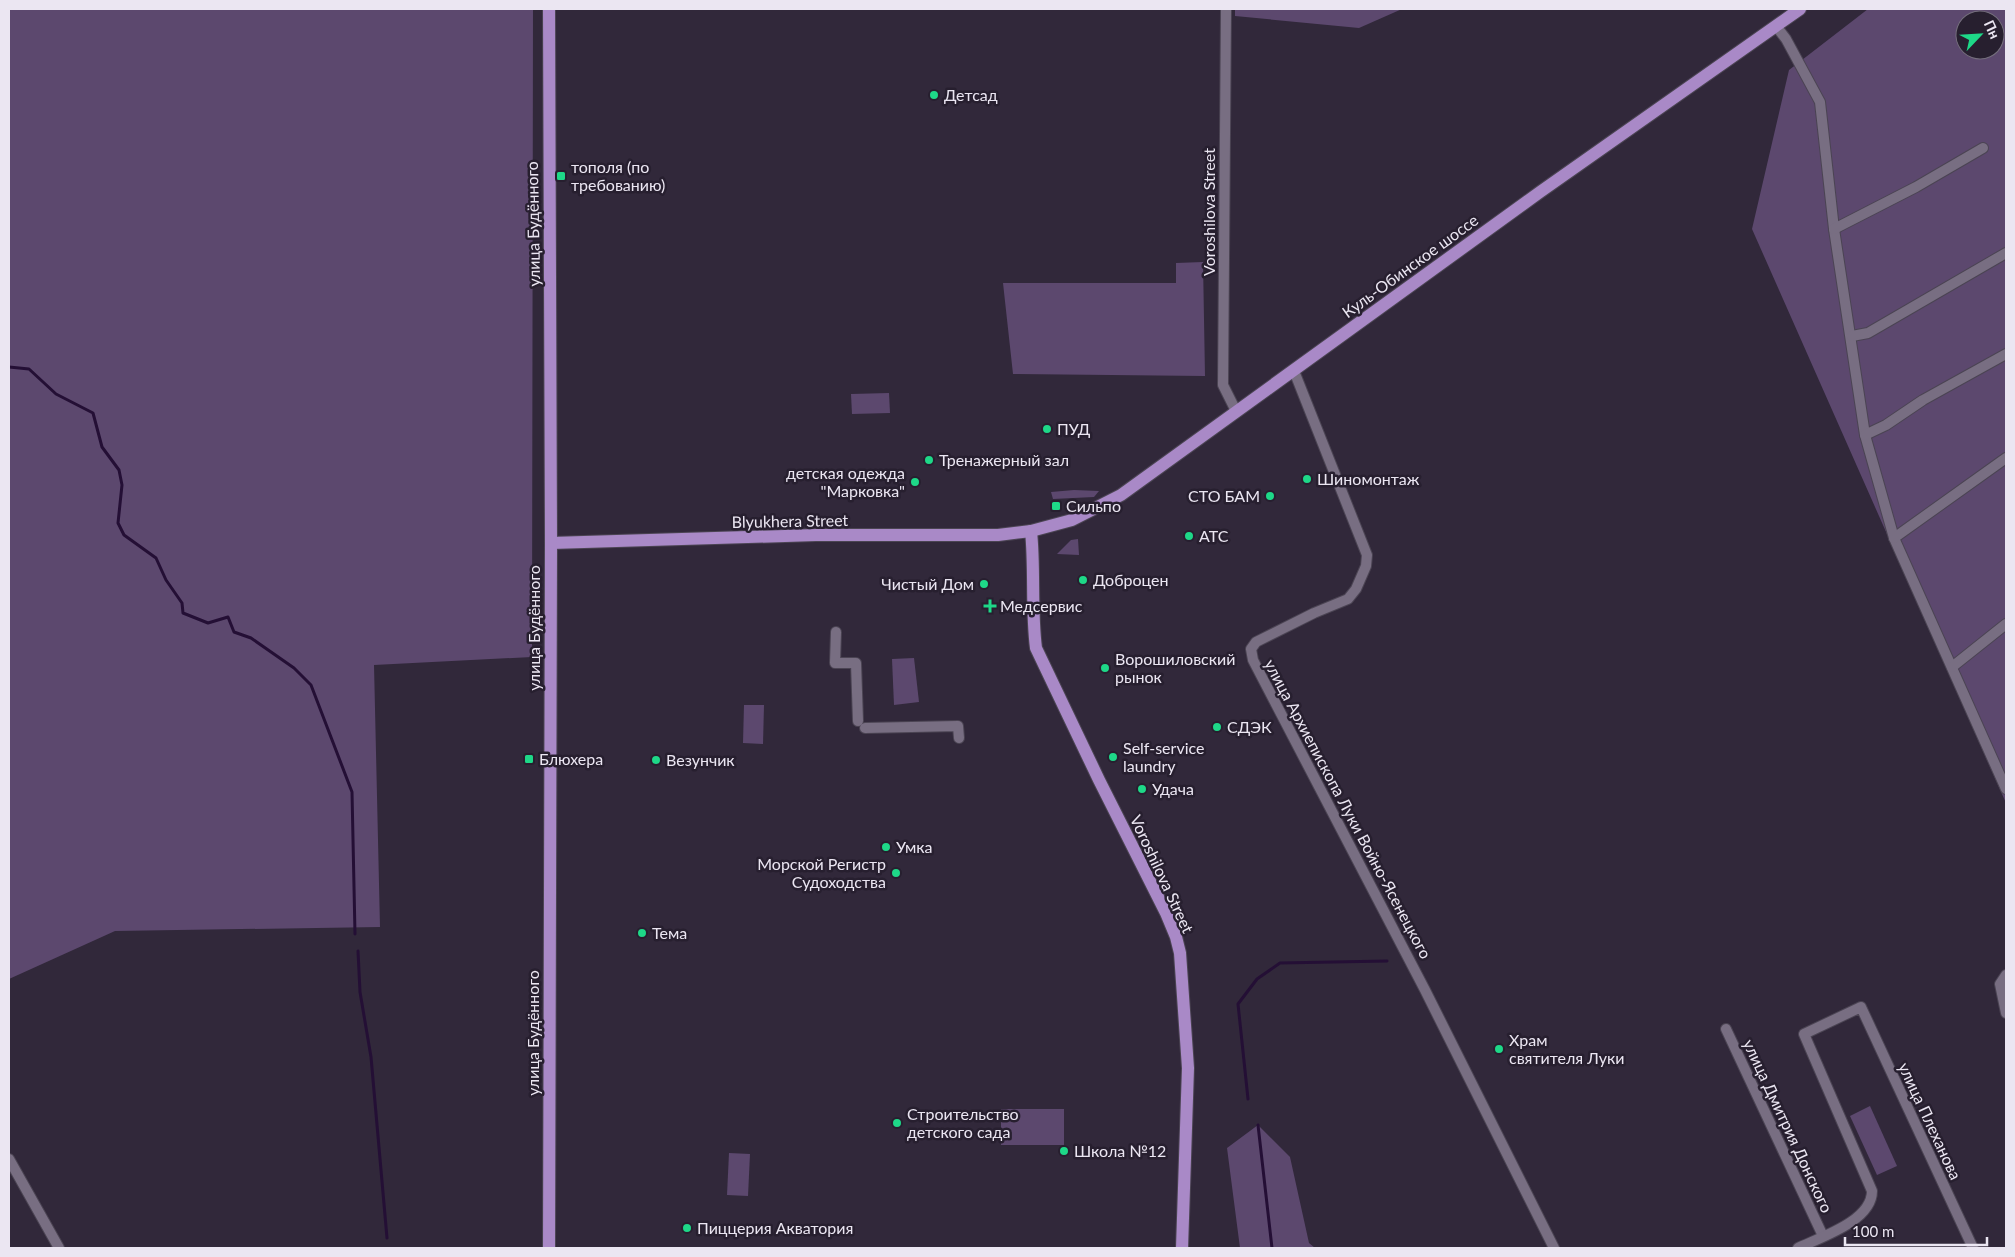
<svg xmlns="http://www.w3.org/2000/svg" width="2015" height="1257" viewBox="0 0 2015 1257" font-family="Lato,sans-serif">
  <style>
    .green { fill: #5c486e; fill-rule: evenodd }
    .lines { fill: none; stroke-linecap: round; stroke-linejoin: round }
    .stream { stroke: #240f35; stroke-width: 3 }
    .minor-casing { stroke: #4b4453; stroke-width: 12 }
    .major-casing { stroke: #4b4453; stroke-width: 14 }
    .minor { stroke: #786e82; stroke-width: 10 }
    .major { stroke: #a989c7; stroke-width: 12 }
    .poi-dot { fill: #1ed888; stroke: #271f2f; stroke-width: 2 }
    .labels { text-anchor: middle; stroke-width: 5; stroke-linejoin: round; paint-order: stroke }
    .poi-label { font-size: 16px; fill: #ebe6f2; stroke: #271f2f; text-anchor: start }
    .street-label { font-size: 16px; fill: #ebe6f2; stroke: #271f2f }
  </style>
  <rect width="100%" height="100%" fill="#31283a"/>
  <!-- green -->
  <g class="green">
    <path d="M 9,9 L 533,9 L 532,657 L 374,665 L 380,927 L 115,931 L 9,979 Z"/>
    <path d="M 1235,9 L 1402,9 L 1359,28 L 1235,16 Z"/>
    <path d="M 1868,9 L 2006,9 L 2006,803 L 1752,229 L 1789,70 ZM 1965,20 L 1995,20 L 1995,50 L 1965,50 Z"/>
    <path d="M 1203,262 L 1205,376 L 1013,374 L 1003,283 L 1176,283 L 1176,263 Z"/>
    <path d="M 889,393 L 890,413 L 852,414 L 851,394 Z"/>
    <path d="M 1074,490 L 1099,491 L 1094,497 L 1053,499 L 1051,492 Z"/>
    <path d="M 1078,539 L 1079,555 L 1057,554 L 1071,540 Z"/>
    <path d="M 914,658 L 919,702 L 894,705 L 892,659 Z"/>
    <path d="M 744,705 L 764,705 L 763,744 L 743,743 Z"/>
    <path d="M 1870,1106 L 1897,1166 L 1877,1175 L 1850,1116 Z"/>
    <rect x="1001" y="1109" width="63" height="36"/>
    <path d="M 1258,1125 L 1290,1157 L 1309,1243 L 1315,1248 L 1240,1248 L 1227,1148 Z"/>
    <path d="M 729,1153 L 750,1154 L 748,1196 L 727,1195 Z"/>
  </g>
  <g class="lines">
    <!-- stream -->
    <g class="stream">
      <path d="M 9,367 L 29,369 L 56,394 L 93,413 L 102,447 L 119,470 L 122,485 L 118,523 L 124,535 L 156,558 L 166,580 L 182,603 L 183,613 L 208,623 L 228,617 L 234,632 L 251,638 L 294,668 L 311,685 L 352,792 L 355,934"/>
      <path d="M 358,951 L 360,992 L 371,1057 L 387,1238"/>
      <path d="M 1248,1099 L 1238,1004 L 1257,979 L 1280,963 L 1387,961"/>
      <path d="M 1258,1125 L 1272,1248"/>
    </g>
    <defs>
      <g id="minor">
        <path d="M 1226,9 L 1223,385 L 1236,411"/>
        <path d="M 1776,26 L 1786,39 L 1820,102 L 1834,229 L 1865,435 L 1894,538 L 2006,789"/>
        <path d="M 1834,229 L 1916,187 L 1983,148"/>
        <path d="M 1852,336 L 1868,333 L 2006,253"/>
        <path d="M 1294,371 L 1367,555 L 1366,566 L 1356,589 L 1348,599 L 1314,613 L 1256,642 L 1251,649 L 1253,660 L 1425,990 L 1554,1248"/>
        <path d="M 1865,435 L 1886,425 L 1923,400 L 2006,354"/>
        <path d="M 1894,538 L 2006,458"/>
        <path d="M 836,632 L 835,663 L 856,663 L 858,721"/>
        <path d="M 1952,667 L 2006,624"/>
        <path d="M 865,728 L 958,726 L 959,738"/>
        <path d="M 2006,975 L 2000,984 L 2006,1013"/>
        <path d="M 1726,1029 L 1823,1236"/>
        <path d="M 9,1159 L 59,1248"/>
        <path d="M 1798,1248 C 1821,1237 1872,1221 1872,1191 L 1804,1034 L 1861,1007 L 1973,1248"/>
      </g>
      <g id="major">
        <path d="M 1031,531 C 1035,570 1031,610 1036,648 L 1099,780 L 1166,913 L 1176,937 L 1180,953 L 1188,1068 L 1182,1248"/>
        <path d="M 551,543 L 816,535 L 998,535 L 1031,531 L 1072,520 L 1121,495 L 1540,192 L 1800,9"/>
        <path d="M 549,1248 L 551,543 L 549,9"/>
      </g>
    </defs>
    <!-- minor casing -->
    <use href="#minor" class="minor-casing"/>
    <!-- major casing -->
    <use href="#major" class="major-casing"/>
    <!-- minor -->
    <use href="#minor" class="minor"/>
    <!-- major -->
    <use href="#major" class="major"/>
  </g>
  <!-- markers -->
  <g class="poi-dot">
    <circle cx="934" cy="95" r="5"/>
    <rect x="556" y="171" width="10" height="10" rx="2.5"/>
    <circle cx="1047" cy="429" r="5"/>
    <circle cx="929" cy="460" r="5"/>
    <circle cx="1307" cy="479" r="5"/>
    <circle cx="915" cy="482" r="5"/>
    <circle cx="1270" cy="496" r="5"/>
    <rect x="1051" y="501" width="10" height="10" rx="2.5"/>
    <circle cx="1189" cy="536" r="5"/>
    <circle cx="1083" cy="580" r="5"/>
    <circle cx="984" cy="584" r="5"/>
    <path d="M987.5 598.5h5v5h5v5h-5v5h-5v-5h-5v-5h5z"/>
    <circle cx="1105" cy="668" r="5"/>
    <circle cx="1217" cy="727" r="5"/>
    <circle cx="1113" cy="757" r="5"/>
    <rect x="524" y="754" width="10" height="10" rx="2.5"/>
    <circle cx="656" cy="760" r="5"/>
    <circle cx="1142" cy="789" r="5"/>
    <circle cx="886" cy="847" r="5"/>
    <circle cx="896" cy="873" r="5"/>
    <circle cx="642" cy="933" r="5"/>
    <circle cx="1499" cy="1049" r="5"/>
    <circle cx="897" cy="1123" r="5"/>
    <circle cx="1064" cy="1151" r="5"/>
    <circle cx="687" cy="1228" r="5"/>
  </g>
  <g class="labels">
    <!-- poi labels -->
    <g class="poi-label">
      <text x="944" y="101">Детсад</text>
      <text x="571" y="173">тополя (по<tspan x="571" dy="18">требованию)</tspan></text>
      <text x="1057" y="435">ПУД</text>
      <text x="939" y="466">Тренажерный зал</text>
      <text x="905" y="479" text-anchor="end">детская одежда<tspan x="905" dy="18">"Марковка"</tspan></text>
      <text x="1317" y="485">Шиномонтаж</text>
      <text x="1260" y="502" text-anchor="end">СТО БАМ</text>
      <text x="1066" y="512">Сильпо</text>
      <text x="1199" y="542">АТС</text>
      <text x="1093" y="586">Доброцен</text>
      <text x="974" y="590" text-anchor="end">Чистый Дом</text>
      <text x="1000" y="612">Медсервис</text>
      <text x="1115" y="665">Ворошиловский<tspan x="1115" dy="18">рынок</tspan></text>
      <text x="1227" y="733">СДЭК</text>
      <text x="1123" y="754">Self-service<tspan x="1123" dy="18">laundry</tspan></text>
      <text x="539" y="765">Блюхера</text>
      <text x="666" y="766">Везунчик</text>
      <text x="1152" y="795">Удача</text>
      <text x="896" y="853">Умка</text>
      <text x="886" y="870" text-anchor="end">Морской Регистр<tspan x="886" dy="18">Судоходства</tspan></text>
      <text x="652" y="939">Тема</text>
      <text x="1509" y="1046">Храм<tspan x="1509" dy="18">святителя Луки</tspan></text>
      <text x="907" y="1120">Строительство<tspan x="907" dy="18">детского сада</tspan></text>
      <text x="1074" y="1157">Школа №12</text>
      <text x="697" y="1234">Пиццерия Акватория</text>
    </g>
    <!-- street labels -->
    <g class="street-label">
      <text transform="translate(1209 212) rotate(-90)" y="6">Voroshilova Street</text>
      <text transform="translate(533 224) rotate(-91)" y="6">улица Будённого</text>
      <text transform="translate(1410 266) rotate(-36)" y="6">Куль-Обинское шоссе</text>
      <text transform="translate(790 521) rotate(-1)" y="6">Blyukhera Street</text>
      <text transform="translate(534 628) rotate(-90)" y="6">улица Будённого</text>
      <text transform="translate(1348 809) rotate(62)" y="6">улица Архиепископа Луки Войно-Ясенецкого</text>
      <text transform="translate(1162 874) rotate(65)" y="6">Voroshilova Street</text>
      <text transform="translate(533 1033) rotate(-90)" y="6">улица Будённого</text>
      <text transform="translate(1930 1121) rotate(65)" y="6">улица Плеханова</text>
      <text transform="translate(1788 1126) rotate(65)" y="6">улица Дмитрия Донского</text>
    </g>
  </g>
  <!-- border -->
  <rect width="2015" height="1257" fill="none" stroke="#ebe6f2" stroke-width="20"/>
  <!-- north arrow -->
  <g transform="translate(1980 35) rotate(65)"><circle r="24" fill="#271f2f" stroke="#756f7d"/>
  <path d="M0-4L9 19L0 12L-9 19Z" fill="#1ed888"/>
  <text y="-8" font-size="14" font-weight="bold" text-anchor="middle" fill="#ebe6f2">Пн</text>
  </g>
  <!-- scale -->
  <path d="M1845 1237v8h142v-8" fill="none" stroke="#ebe6f2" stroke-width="2.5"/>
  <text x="1852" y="1237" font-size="15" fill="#ebe6f2" stroke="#271f2f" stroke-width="4" paint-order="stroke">100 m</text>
</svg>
